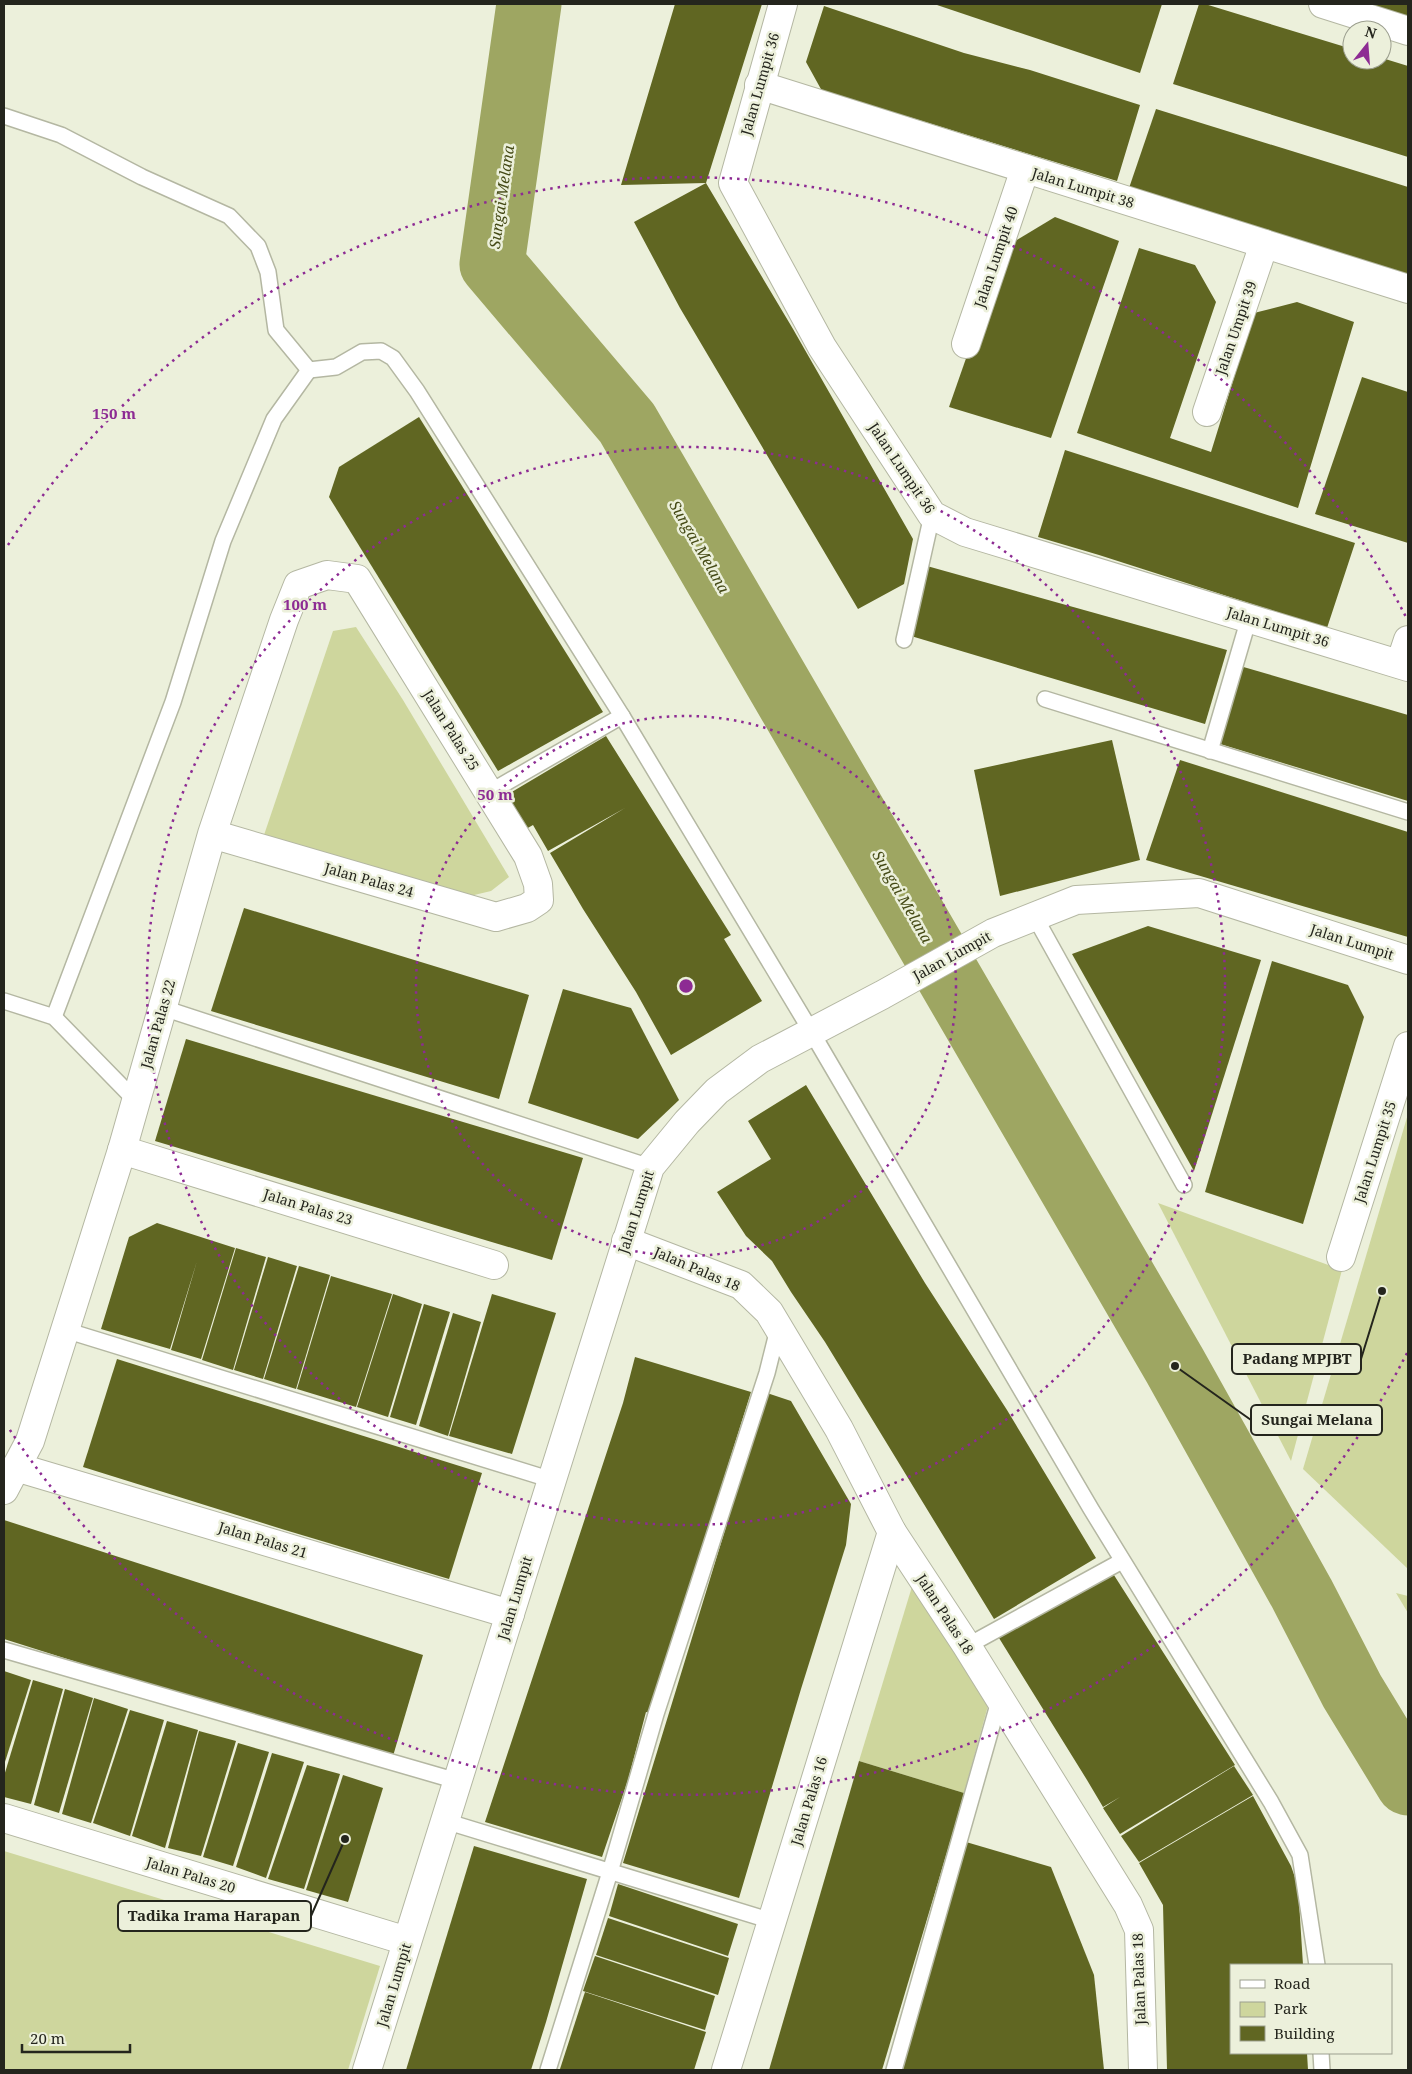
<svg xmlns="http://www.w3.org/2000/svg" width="1412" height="2074" viewBox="0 0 1412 2074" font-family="'Noto Serif',serif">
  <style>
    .green { fill: #ced69d }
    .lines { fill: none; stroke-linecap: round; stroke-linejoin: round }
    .river { stroke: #9ea662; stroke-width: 65 }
    .building { fill: #606622 }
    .service-casing { stroke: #b4b7a2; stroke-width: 18 }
    .minor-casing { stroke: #b4b7a2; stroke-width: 30 }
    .service { stroke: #fff; stroke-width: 15 }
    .minor { stroke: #fff; stroke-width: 28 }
    .ring { fill: none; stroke: #8d2b93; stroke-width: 2.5; stroke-dasharray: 2.5 5 }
    .labels { text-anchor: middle; stroke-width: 5; stroke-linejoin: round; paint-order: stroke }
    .street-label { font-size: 14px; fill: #24251d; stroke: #ecf0db }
    .water-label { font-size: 15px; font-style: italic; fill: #444915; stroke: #ecf0db }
    .centre { fill: #8d2b93; stroke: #ecf0db; stroke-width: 2.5 }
    .ring-label { font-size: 15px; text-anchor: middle; font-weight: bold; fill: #8d2b93; stroke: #ecf0db; stroke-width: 5; stroke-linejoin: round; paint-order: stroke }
    .leader { fill: none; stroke: #24251d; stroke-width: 2 }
    .callout-dot { fill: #24251d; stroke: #ecf0db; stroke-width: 2 }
    .callout { fill: #ecf0db; stroke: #24251d; stroke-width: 2 }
    .callout-label { font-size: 15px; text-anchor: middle; font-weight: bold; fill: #24251d }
  </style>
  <rect width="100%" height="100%" fill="#ecf0db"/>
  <!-- green -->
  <g class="green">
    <path d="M 356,627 L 403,700 L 509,877 L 491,891 L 470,896 L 264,835 L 333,631 Z"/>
    <path d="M 1408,1114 L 1408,1569 L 1303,1469 Z"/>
    <path d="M 1158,1203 L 1342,1270 L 1291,1461 Z"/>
    <path d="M 914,1580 L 989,1702 L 964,1793 L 859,1761 Z"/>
    <path d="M 1396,1593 L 1408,1596 L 1408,1613 Z"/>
    <path d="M 4,1851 L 380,1966 L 348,2070 L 4,2070 Z"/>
  </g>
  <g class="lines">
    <!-- river -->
    <path class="river" d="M 529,4 L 492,264 L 627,423 L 1175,1366 L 1302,1594 L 1352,1691 L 1408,1783"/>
  </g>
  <!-- building -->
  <g class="building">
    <path d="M 675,4 L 762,4 L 706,183 L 793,329 L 913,539 L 904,584 L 858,609 L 680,308 L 634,222 L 706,183 L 621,185 Z"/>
    <path d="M 934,4 L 1162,4 L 1140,73 Z"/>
    <path d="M 1199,4 L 1205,4 L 1352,49 L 1352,60 L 1382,60 L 1382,58 L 1408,66 L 1408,157 L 1173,84 Z"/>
    <path d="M 1346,4 L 1408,4 L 1408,23 Z"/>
    <path d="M 824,6 L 964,53 L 1030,70 L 1140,105 L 1117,181 L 909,117 L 844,100 L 822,91 L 806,62 Z"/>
    <path d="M 1156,109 L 1408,187 L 1408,276 L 1128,191 Z"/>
    <path d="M 1055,217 L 1119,241 L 1051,438 L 949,407 L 1005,247 Z"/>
    <path d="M 1139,248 L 1195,265 L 1216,302 L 1170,438 L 1211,452 L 1254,313 L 1297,302 L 1354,322 L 1298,508 L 1077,433 Z"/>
    <path d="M 1362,377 L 1408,392 L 1408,543 L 1315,514 Z"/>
    <path d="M 419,417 L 603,712 L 498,771 L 329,497 L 339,467 Z"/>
    <path d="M 1065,450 L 1355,543 L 1327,628 L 1099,555 L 1038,537 Z"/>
    <path d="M 927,566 L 1227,650 L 1205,724 L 911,636 Z"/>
    <path d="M 1240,666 L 1408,715 L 1408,801 L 1217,743 Z"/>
    <path d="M 606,736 L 731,935 L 724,939 L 762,1001 L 671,1055 L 636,992 L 583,909 L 550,853 L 625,808 L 548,851 L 533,825 L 526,829 L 505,796 Z"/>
    <path d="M 1112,740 L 1140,860 L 1000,896 L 974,770 Z"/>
    <path d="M 1180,760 L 1408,832 L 1408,937 L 1146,860 Z"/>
    <path d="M 244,908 L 529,995 L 499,1099 L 211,1011 Z"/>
    <path d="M 1148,926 L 1261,960 L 1194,1171 L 1072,954 Z"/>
    <path d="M 1272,961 L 1348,985 L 1364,1017 L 1303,1224 L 1205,1192 Z"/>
    <path d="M 563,989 L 631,1008 L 679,1100 L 638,1139 L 528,1103 Z"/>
    <path d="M 186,1039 L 583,1158 L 552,1260 L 155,1141 Z"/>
    <path d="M 806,1085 L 925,1283 L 1007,1410 L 1096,1558 L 994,1619 L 825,1342 L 791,1292 L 772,1261 L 746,1236 L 717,1192 L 771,1159 L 748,1121 Z"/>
    <path d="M 157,1223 L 235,1248 L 201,1359 L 171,1350 L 197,1261 L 170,1349 L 101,1329 L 129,1237 Z"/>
    <path d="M 236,1248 L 266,1257 L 233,1370 L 202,1360 Z"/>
    <path d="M 268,1257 L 297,1266 L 263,1379 L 234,1370 Z"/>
    <path d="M 299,1266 L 330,1275 L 296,1389 L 264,1379 Z"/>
    <path d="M 331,1276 L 392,1294 L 356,1407 L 297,1389 Z"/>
    <path d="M 393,1294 L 422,1304 L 388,1417 L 357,1407 Z"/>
    <path d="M 492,1294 L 556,1313 L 512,1454 L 449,1436 Z"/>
    <path d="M 424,1304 L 450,1312 L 416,1425 L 390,1417 Z"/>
    <path d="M 453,1313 L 481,1322 L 448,1436 L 419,1426 Z"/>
    <path d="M 635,1357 L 751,1392 L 650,1713 L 646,1712 L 628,1780 L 602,1857 L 485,1822 L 623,1403 Z"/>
    <path d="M 117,1359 L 482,1473 L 449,1579 L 285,1530 L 83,1467 Z"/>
    <path d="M 767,1393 L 791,1401 L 851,1504 L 846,1545 L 801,1689 L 739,1898 L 623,1863 Z"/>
    <path d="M 4,1520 L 423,1655 L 393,1756 L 140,1682 L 4,1639 Z"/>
    <path d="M 1112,1572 L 1235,1765 L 1120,1834 L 1103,1808 L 1120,1797 L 1103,1807 L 1087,1780 L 1104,1769 L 1087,1780 L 999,1638 Z"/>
    <path d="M 4,1671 L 31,1680 L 4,1765 Z"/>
    <path d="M 33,1680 L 63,1689 L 31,1804 L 4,1797 L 4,1776 Z"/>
    <path d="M 65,1689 L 93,1698 L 59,1813 L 34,1805 Z"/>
    <path d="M 94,1698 L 128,1709 L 91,1823 L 62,1814 Z"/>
    <path d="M 130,1710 L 164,1720 L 130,1836 L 93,1823 Z"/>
    <path d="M 167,1721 L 198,1730 L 165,1848 L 132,1836 Z"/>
    <path d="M 199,1731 L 236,1741 L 201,1856 L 168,1848 Z"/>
    <path d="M 238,1743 L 269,1752 L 233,1866 L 203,1857 Z"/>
    <path d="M 272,1753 L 304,1762 L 266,1878 L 236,1867 Z"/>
    <path d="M 859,1761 L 964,1793 L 953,1832 L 882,2070 L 769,2070 Z"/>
    <path d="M 307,1765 L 340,1774 L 304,1889 L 268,1879 Z"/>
    <path d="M 1234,1766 L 1253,1795 L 1139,1862 L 1121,1836 Z"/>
    <path d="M 343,1775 L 383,1788 L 348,1902 L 306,1890 Z"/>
    <path d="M 1253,1796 L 1291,1866 L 1298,1886 L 1303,1965 L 1231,1965 L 1231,2053 L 1307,2053 L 1308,2070 L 1167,2070 L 1163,1905 L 1139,1863 Z"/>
    <path d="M 966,1842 L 1051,1867 L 1094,1975 L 1104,2070 L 902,2070 Z"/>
    <path d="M 474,1846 L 587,1879 L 546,2022 L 531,2070 L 406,2070 Z"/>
    <path d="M 618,1884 L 738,1924 L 728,1956 L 609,1916 Z"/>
    <path d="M 608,1918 L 729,1958 L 718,1995 L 596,1955 Z"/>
    <path d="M 595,1956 L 715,1996 L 705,2030 L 583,1991 Z"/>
    <path d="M 585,1992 L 706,2032 L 694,2070 L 560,2069 Z"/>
  </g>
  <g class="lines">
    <defs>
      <g id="service">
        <path d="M 4,116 L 61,135 L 142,177 L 229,216 L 258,246 L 268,272 L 276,330 L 309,370"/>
        <path d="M 309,370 L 336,367 L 362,352 L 381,351 L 393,358 L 417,391 L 622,716 L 811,1031 L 1091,1509 L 1271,1802 L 1300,1855 L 1317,1965"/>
        <path d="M 904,640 L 932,515"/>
        <path d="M 1045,699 L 1408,812"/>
        <path d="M 1210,751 L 1249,618"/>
        <path d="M 490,792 L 622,716"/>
        <path d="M 1035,917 L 1184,1185"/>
        <path d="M 4,1001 L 54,1017 L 136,1101"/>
        <path d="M 163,1008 L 650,1167"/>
        <path d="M 54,1017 L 173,702 L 223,541 L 274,419 L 309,370"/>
        <path d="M 65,1330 L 552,1480"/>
        <path d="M 967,1646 L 1122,1561"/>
        <path d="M 4,1650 L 457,1781"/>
        <path d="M 445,1821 L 772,1921"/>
        <path d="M 1321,2053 L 1322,2070"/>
        <path d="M 548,2070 L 610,1872 L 656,1714 L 767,1373 L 778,1329"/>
        <path d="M 894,2070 L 999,1701"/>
      </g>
      <g id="minor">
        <path d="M 783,4 L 733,183 L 822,347 L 932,515 L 965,532 L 1408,667"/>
        <path d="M 1323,4 L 1408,31"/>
        <path d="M 759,85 L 1408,289"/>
        <path d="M 966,344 L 1025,169"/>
        <path d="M 1207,412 L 1264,244"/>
        <path d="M 1400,664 L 1408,640"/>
        <path d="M 122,1150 L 494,1265"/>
        <path d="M 626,1241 L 741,1285 L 769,1312 L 839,1429 L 892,1532 L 967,1646 L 1128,1905 L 1139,1930 L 1143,2070"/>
        <path d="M 1341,1257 L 1408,1046"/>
        <path d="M 16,1467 L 510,1614"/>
        <path d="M 4,1490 L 30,1441 L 122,1150 L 212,834 L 284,620 L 298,585 L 327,575 L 357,579 L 528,856 L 538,884 L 539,900 L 527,908 L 496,917 L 212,834"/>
        <path d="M 4,1818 L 407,1941"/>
        <path d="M 367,2070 L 650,1167 L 687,1122 L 717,1091 L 760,1059 L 882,995 L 993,933 L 1076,900 L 1199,893 L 1408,960"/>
        <path d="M 726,2070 L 892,1532"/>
      </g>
    </defs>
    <!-- service casing -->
    <use href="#service" class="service-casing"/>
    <!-- minor casing -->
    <use href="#minor" class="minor-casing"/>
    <!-- service -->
    <use href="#service" class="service"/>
    <!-- minor -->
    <use href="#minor" class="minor"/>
  </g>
  <!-- distance rings -->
  <g class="ring">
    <circle cx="686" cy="986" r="270"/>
    <circle cx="686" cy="986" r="539"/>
    <path d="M1407 1353A809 809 0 0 1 8 1427M8 545A809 809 0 0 1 1407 619"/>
  </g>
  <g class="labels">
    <!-- street labels -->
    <g class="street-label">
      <text transform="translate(760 84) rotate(-74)" y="5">Jalan Lumpit 36</text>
      <text transform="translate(1083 188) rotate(17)" y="5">Jalan Lumpit 38</text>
      <text transform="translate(996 257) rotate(-71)" y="5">Jalan Lumpit 40</text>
      <text transform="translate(1236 328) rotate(-71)" y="5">Jalan Umpit 39</text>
      <text transform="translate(902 468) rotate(56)" y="5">Jalan Lumpit 36</text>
      <text transform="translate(1278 627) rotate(17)" y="5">Jalan Lumpit 36</text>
      <text transform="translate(451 730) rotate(58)" y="5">Jalan Palas 25</text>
      <text transform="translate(369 880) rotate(16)" y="5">Jalan Palas 24</text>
      <text transform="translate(1352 942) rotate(18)" y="5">Jalan Lumpit</text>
      <text transform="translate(952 956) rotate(-29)" y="5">Jalan Lumpit</text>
      <text transform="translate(158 1024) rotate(-74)" y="5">Jalan Palas 22</text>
      <text transform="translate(1375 1152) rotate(-72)" y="5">Jalan Lumpit 35</text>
      <text transform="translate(308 1207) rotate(17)" y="5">Jalan Palas 23</text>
      <text transform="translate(636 1212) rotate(-72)" y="5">Jalan Lumpit</text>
      <text transform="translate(697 1269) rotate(23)" y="5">Jalan Palas 18</text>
      <text transform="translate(263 1540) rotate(17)" y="5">Jalan Palas 21</text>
      <text transform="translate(515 1598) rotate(-73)" y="5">Jalan Lumpit</text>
      <text transform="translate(945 1614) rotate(57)" y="5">Jalan Palas 18</text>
      <text transform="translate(809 1801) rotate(-73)" y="5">Jalan Palas 16</text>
      <text transform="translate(191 1875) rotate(17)" y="5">Jalan Palas 20</text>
      <text transform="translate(1139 1979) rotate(-92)" y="5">Jalan Palas 18</text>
      <text transform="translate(394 1985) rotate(-73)" y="5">Jalan Lumpit</text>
    </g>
    <!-- water labels -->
    <g class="water-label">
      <text transform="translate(502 197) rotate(-82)" y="5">Sungai Melana</text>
      <text transform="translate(699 547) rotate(60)" y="5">Sungai Melana</text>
      <text transform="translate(902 897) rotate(60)" y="5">Sungai Melana</text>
    </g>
  </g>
  <circle cx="686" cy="986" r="8" class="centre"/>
  <g class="ring-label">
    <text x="114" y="419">150 m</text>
    <text x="305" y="610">100 m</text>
    <text x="495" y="800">50 m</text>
  </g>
  <!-- callouts -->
  <path class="leader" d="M1382 1291L1361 1359M1175 1366L1251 1420M345 1839L311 1916"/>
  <g class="callout-dot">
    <circle cx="1382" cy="1291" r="5"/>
    <circle cx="1175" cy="1366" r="5"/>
    <circle cx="345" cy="1839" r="5"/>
  </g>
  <g class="callout">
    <rect x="1232" y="1344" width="129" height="30" rx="5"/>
    <rect x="1251" y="1405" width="131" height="30" rx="5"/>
    <rect x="118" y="1901" width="193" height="30" rx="5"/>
  </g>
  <g class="callout-label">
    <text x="1297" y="1364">Padang MPJBT</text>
    <text x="1317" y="1425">Sungai Melana</text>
    <text x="214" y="1921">Tadika Irama Harapan</text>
  </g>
  <!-- border -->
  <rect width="1412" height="2074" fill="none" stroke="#24251d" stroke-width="10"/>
  <!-- legend -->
  <rect x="1230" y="1964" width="162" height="90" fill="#ecf0db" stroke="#9c9f8f"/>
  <rect x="1240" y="1980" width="25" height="8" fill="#ffffff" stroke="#9c9f8f"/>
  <text x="1274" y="1989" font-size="15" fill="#24251d">Road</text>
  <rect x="1240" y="2002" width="25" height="15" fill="#ced69d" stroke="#9c9f8f"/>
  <text x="1274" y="2014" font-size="15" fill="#24251d">Park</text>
  <rect x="1240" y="2026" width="25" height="15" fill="#606622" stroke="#9c9f8f"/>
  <text x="1274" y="2039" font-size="15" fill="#24251d">Building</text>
  <!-- north arrow -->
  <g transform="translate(1367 45) rotate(17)"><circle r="24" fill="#ecf0db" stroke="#9c9f8f"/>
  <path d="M0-4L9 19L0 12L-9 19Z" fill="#8d2b93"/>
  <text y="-8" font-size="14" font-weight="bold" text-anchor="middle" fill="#24251d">N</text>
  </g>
  <!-- scale -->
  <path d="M22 2044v8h108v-8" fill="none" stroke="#24251d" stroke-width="2.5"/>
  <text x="30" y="2044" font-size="15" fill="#24251d" stroke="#ecf0db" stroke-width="4" paint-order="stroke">20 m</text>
</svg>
